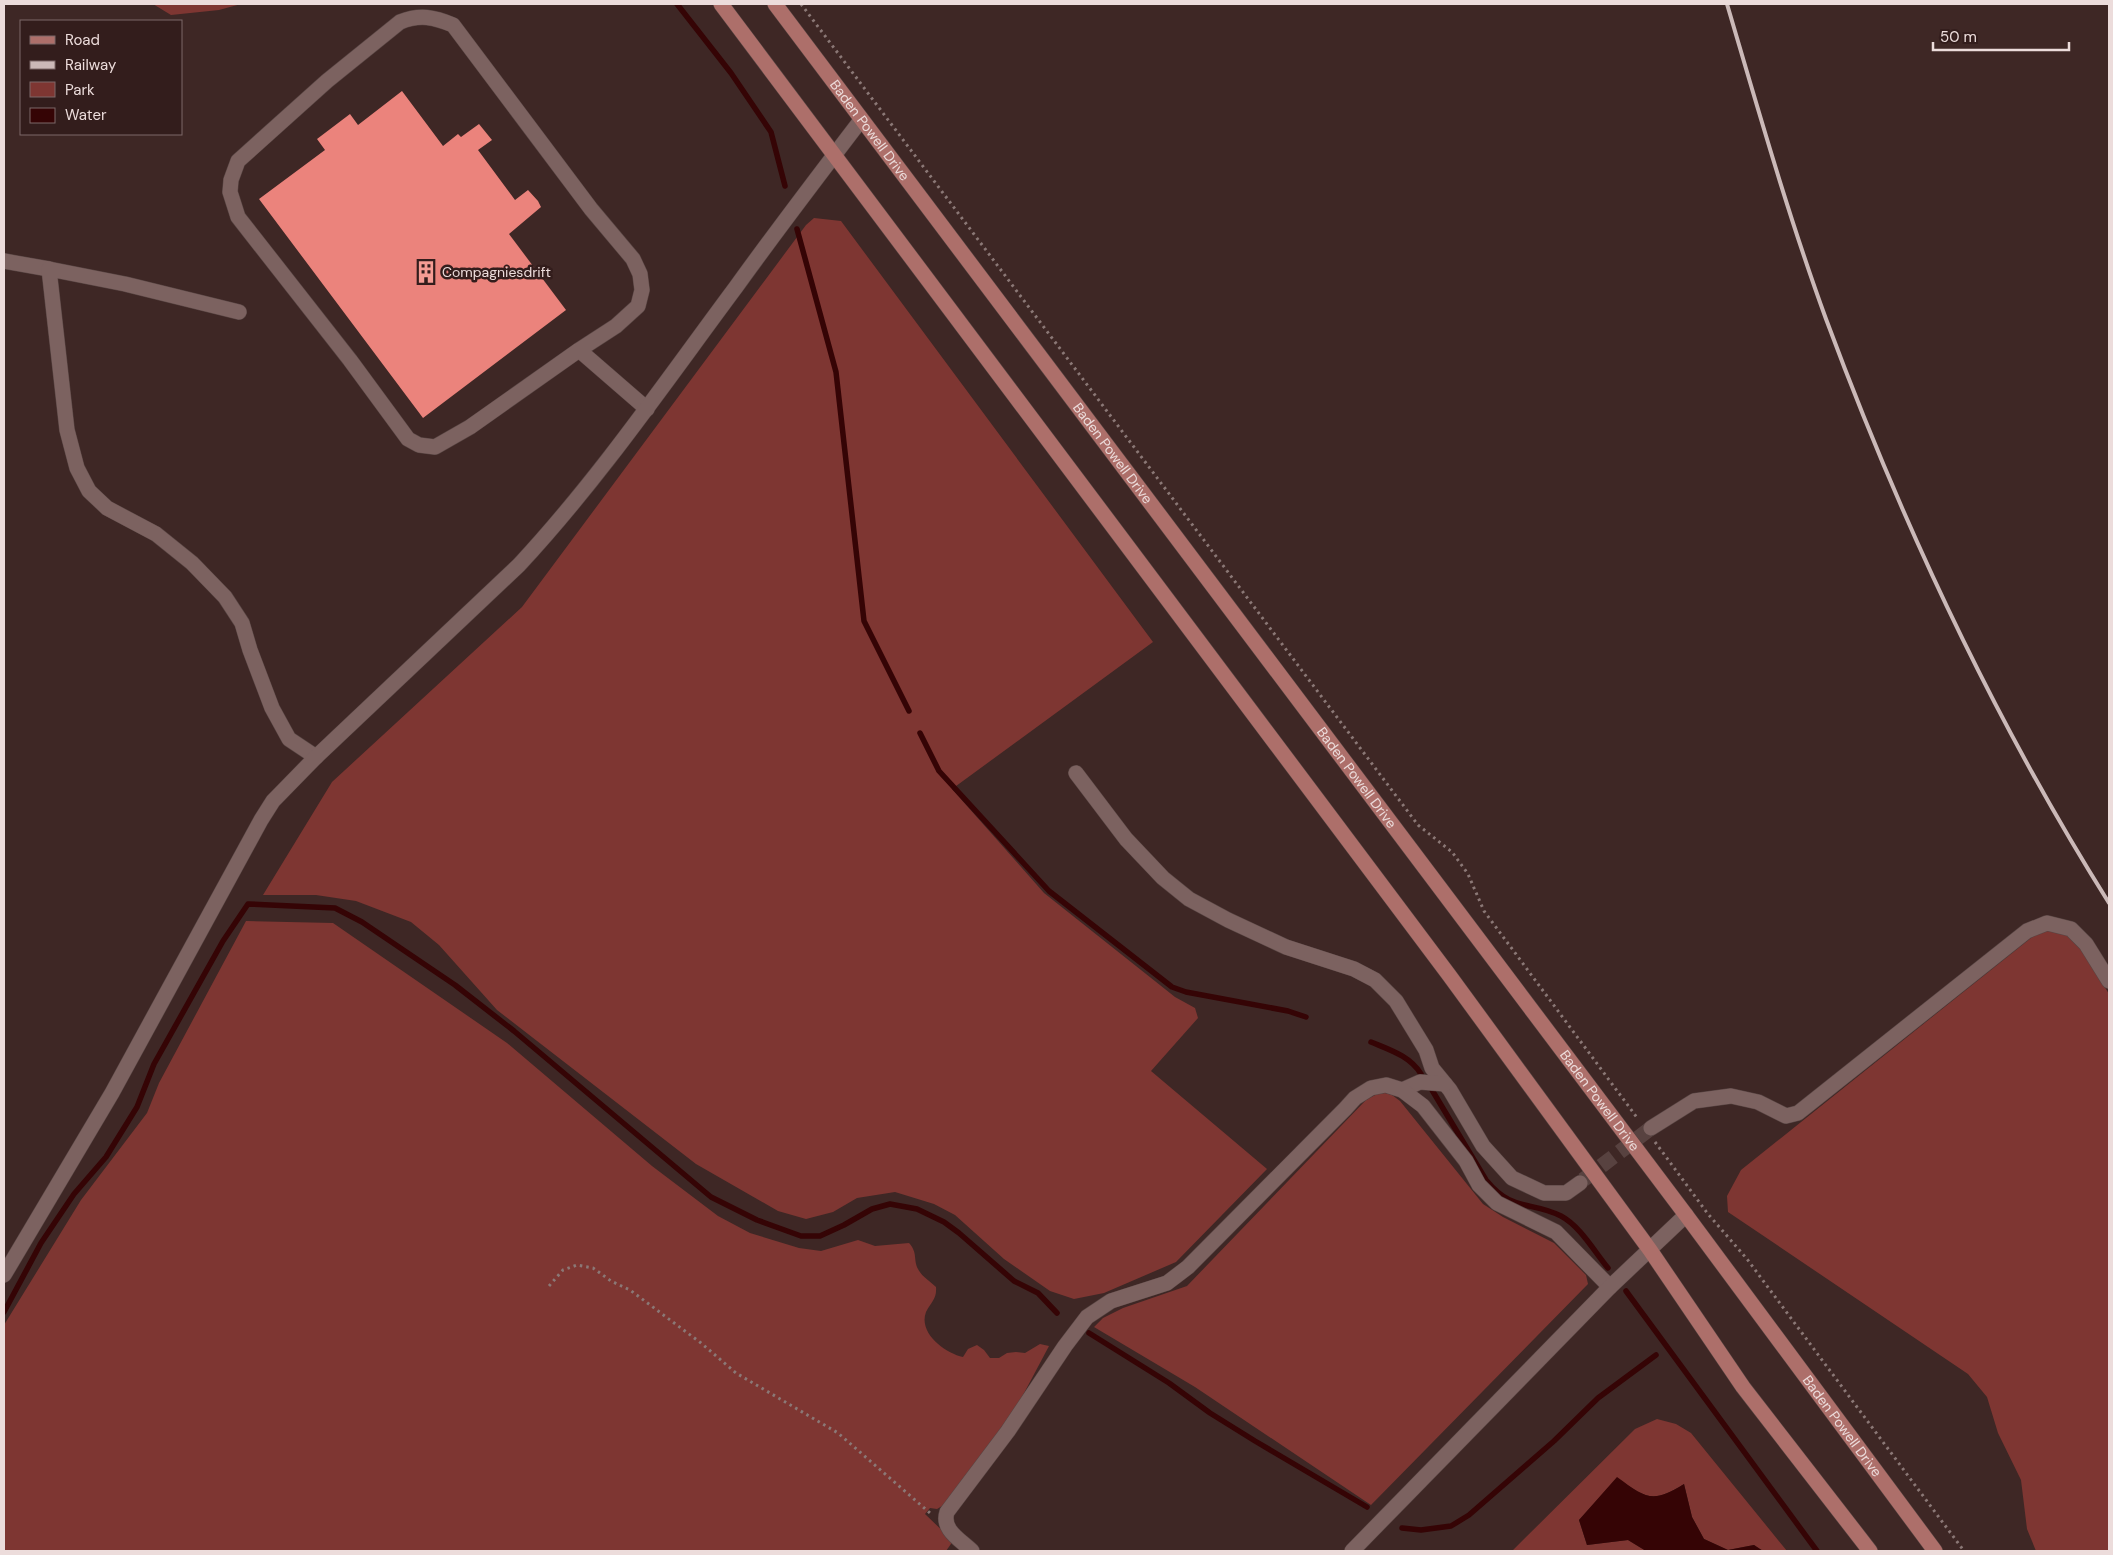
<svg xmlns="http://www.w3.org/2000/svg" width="2113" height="1555" viewBox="0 0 2113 1555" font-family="'DM Sans',sans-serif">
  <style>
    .green { fill: #7e3632 }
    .water { fill: #350405 }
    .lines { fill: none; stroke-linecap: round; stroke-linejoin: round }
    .stream { stroke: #350405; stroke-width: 5.5 }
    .building { fill: #eb837c }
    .minor-tunnel { stroke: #584240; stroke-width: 15; stroke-dasharray: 15 8; stroke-linecap: butt }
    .minor-casing { stroke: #584543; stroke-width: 16 }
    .major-casing { stroke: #584543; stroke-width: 16 }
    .path { stroke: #8b7876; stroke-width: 3; stroke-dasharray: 2.5 4; stroke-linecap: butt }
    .minor { stroke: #7c6260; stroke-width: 15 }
    .major { stroke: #ad6f6a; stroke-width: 15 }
    .rail { stroke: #cbb9b8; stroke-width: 4 }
    .labels { text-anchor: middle; stroke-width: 5; stroke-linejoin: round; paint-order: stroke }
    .street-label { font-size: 14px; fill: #ecdcdb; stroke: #331d1c }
    .poi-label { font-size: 14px; fill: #ecdcdb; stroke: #331d1c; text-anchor: start }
  </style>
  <rect width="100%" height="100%" fill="#3e2725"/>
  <!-- green -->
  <g class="green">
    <path d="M 153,4 L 241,4 L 219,10 L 171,15 Z"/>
    <path d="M 814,218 L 841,221 L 1153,642 L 952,789 L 1044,893 L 1175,997 L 1195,1008 L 1198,1018 L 1151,1071 L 1267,1169 L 1176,1262 L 1104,1293 L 1074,1299 L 1050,1291 L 1004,1259 L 955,1215 L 934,1204 L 895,1192 L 857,1198 L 833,1212 L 806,1219 L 778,1211 L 696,1164 L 497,1010 L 439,945 L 411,922 L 356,901 L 316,895 L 263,895 L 332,782 L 522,607 L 806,225 Z"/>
    <path d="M 246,921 L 333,923 L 507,1043 L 652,1166 L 718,1216 L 750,1233 L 799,1248 L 821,1251 L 858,1240 L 875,1246 L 909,1243 C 918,1253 913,1259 918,1269 C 922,1277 930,1281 936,1287 C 937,1299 931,1302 926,1312 C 918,1333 945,1353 963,1357 L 968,1349 L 977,1345 L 984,1350 L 990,1358 L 999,1358 L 1007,1353 L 1016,1352 L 1025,1353 L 1040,1344 L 1049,1346 L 1014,1412 L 947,1503 L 937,1509 L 930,1508 L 925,1514 L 953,1541 L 946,1551 L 4,1551 L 4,1325 L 81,1200 L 147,1113 L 159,1083 Z"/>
    <path d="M 2050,930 L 2065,932 L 2078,943 L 2109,994 L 2109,1551 L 2036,1551 L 2027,1529 L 2021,1480 L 1998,1433 L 1987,1397 L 1968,1374 L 1728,1212 L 1727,1196 L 1741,1170 L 2037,933 Z"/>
    <path d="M 1385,1093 L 1392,1095 L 1400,1101 L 1483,1204 L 1503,1217 L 1554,1243 L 1586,1275 L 1588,1284 L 1371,1505 L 1195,1387 L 1094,1327 L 1103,1318 L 1123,1308 L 1187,1286 L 1366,1100 L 1377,1094 Z"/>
    <path d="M 1657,1419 L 1676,1424 L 1691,1433 L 1787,1551 L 1763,1551 L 1754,1545 L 1728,1550 L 1704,1539 L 1692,1517 L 1684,1484 C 1652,1504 1646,1498 1617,1478 L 1579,1520 L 1587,1545 L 1628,1540 L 1646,1551 L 1512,1551 L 1635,1429 Z"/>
  </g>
  <!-- water -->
  <path class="water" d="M 1617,1477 C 1646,1498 1652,1504 1684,1484 L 1692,1517 L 1704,1539 L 1728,1550 L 1754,1545 L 1763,1551 L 1646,1551 L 1628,1540 L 1587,1545 L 1579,1520 Z"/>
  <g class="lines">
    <!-- stream -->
    <g class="stream">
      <path d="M 677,4 L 731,73 L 771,132 L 785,186"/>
      <path d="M 797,229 L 836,372 L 864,621 L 909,711"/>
      <path d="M 920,733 L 939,771 L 1049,891 L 1172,987 L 1186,992 L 1288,1011 L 1306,1017"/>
      <path d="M 1371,1042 C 1390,1050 1410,1056 1421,1074"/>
      <path d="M 1432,1090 L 1486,1180 C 1513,1213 1529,1200 1561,1216 C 1580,1226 1594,1251 1608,1268"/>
      <path d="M 1626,1291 L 1817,1551"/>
      <path d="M 4,1312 L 41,1243 L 74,1194 L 106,1157 L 137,1107 L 154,1064 L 223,941 L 248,904 L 335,908 L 362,922 L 455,985 L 514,1031 L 711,1197 L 757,1220 L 801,1236 L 820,1236 L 844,1225 L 872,1209 L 890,1204 L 917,1209 L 944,1222 L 959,1233 L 1014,1281 L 1038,1293 L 1057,1313"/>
      <path d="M 1089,1333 L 1169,1383 L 1210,1413 L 1255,1441 L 1367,1507"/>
      <path d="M 1402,1528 L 1421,1530 L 1451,1526 L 1469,1515 L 1554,1441 L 1598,1398 L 1656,1355"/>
    </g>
  </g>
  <!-- building -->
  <path class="building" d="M 402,91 L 443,146 L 458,134 L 461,137 L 479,124 L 492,140 L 478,150 L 515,200 L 528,190 L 538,201 L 541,207 L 509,234 L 566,310 L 423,418 L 259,199 L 325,150 L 317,139 L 350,114 L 358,125 Z"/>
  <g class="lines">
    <!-- minor-tunnel -->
    <path class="minor-tunnel" d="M 1583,1180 L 1651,1128"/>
    <defs>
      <g id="minor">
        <path d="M 4,261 L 49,269"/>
        <path d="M 239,312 L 125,284 L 49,269 L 67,430 L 77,468 L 89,491 L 107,508 L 156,534 L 192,563 L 225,597 L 242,623 L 250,650 L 272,708 L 289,739 L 316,757"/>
        <path d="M 579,350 L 470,427 L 435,447 L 419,445 L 408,439 L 350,360 L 238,217 L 230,192 L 231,180 L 238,161 L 327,81 L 400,22 C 420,14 434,17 453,25 L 591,209 L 633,259 L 640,274 L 642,290 L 638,306 L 616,326 L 579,350 L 647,409"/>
        <path d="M 1076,773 L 1126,839 L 1163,878 L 1189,899 L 1228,920 L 1286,947 L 1354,969 L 1375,980 L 1396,1001 L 1426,1050 L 1432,1068 L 1450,1090 L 1483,1146 L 1512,1178 L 1544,1193 L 1566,1193 L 1580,1183"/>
        <path d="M 1402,1090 L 1420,1082 L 1445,1084"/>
        <path d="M 1651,1128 L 1694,1101 L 1731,1096 L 1758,1102 L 1786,1116 L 1798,1113 L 2027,931 L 2047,923 L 2071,929 L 2086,944 L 2109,981"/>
        <path d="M 4,1275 L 112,1093 L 261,820 L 273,801 L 316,757 L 519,565 C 599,479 666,381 736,287 C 777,230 819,175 861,120"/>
        <path d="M 972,1551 C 961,1540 941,1530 947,1512 L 1008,1431 L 1065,1346 L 1087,1317 L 1111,1301 L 1167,1283 L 1188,1267 L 1345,1109 L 1355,1098 L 1371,1088 L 1386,1085 L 1402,1090 L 1423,1106 L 1466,1161 L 1479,1185 L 1497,1203 L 1556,1232 L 1610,1287"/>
        <path d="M 1352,1551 L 1610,1287 L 1686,1215"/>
      </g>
      <g id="major">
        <path d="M 721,4 L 1449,975 L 1650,1250 L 1743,1387 L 1870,1551"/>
        <path id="s1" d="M 775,4 L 1686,1215 L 1935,1551"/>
      </g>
    </defs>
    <!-- minor casing -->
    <use href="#minor" class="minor-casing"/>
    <!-- major casing -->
    <use href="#major" class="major-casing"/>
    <!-- path -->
    <g class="path">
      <path d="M 801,4 L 1418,825 L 1452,852 L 1468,874 L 1484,911 L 1638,1119"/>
      <path d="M 1655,1142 L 1708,1214 L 1747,1259 L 1964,1551"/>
      <path d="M 549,1286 L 563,1270 L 577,1265 L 593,1268 L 611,1281 L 630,1290 L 701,1343 L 736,1373 L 838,1433 L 930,1513"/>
    </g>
    <!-- minor -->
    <use href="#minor" class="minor"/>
    <!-- major -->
    <use href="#major" class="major"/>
    <!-- rail -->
    <path class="rail" d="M 1727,4 C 1758,109 1788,215 1826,319 C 1901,521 1994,720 2109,903"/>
  </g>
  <!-- icons -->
  <defs>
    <symbol id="building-bare" viewBox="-9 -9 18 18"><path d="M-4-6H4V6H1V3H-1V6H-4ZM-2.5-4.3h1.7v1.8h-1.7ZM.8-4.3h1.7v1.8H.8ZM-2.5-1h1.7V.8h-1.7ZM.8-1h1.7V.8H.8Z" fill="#f59c94" stroke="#331d1c" stroke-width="2.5" paint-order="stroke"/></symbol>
  </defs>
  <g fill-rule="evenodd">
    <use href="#building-bare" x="410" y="256" width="32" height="32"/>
  </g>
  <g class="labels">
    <!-- street labels -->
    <g class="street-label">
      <text dy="5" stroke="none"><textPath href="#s1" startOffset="158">Baden Powell Drive</textPath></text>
      <text dy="5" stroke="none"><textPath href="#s1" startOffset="562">Baden Powell Drive</textPath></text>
      <text dy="5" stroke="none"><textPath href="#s1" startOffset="968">Baden Powell Drive</textPath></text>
      <text dy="5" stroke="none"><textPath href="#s1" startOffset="1372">Baden Powell Drive</textPath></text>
      <text dy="5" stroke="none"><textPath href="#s1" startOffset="1778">Baden Powell Drive</textPath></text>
    </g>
    <!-- poi labels -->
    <g class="poi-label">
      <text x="442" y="277">Compagniesdrift</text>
    </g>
  </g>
  <!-- border -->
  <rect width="2113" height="1555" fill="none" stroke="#ecdcdb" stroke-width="10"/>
  <!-- legend -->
  <rect x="20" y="20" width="162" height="115" fill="#331d1c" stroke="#7d6968"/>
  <rect x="30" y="36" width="25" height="8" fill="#ad6f6a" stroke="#7d6968"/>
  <text x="65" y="45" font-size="15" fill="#ecdcdb">Road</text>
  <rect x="30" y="61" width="25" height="8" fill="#cbb9b8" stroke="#7d6968"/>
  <text x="65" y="70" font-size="15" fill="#ecdcdb">Railway</text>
  <rect x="30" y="82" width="25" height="15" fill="#7e3632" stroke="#7d6968"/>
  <text x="65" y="95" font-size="15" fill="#ecdcdb">Park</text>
  <rect x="30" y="108" width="25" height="15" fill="#350405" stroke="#7d6968"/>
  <text x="65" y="120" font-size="15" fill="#ecdcdb">Water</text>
  <!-- scale -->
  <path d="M1933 42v8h136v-8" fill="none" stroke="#ecdcdb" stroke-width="2.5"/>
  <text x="1940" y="42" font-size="15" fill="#ecdcdb" stroke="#331d1c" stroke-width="4" paint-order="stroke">50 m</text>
</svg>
